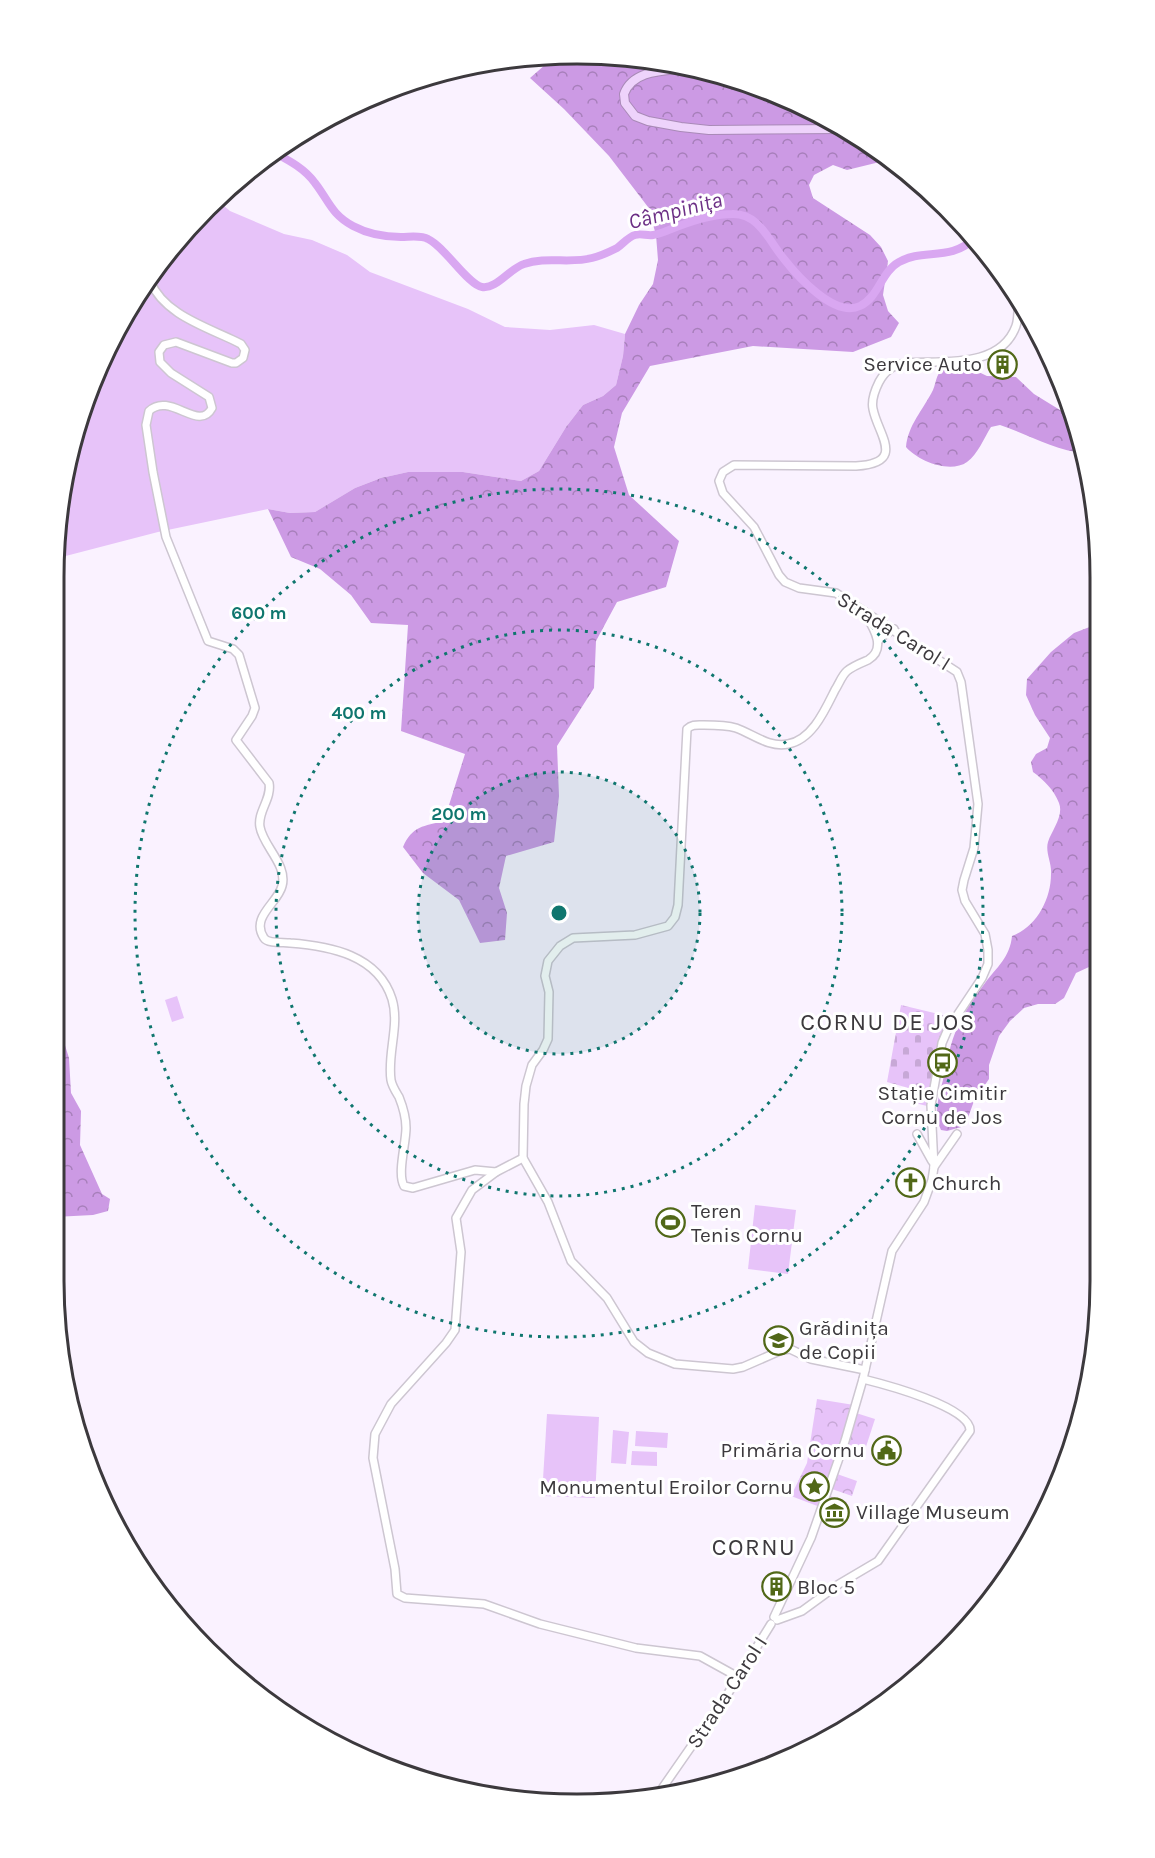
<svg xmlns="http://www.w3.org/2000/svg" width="1155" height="1858" viewBox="0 0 1155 1858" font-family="Karla,sans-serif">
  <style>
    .grass { fill: #e7c3f9 }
    .forest { fill: url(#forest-crowns) }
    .cemetery { fill: url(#cemetery-stones) }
    .park { fill: url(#park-crowns) }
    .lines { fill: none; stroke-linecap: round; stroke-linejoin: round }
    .river { stroke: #d9a7f1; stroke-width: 8 }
    .secondary-casing { stroke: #cdc6d1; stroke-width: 10 }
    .primary-casing { stroke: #a98ab7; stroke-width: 10 }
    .secondary { stroke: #fff; stroke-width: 7 }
    .primary { stroke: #eed3fb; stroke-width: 8 }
    .ring { fill: none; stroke: #0f766e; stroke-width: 3; stroke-dasharray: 3 6 }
    .labels { text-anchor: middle; stroke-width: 6; stroke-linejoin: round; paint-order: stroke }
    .poi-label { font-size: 21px; fill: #3c393d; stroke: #fff; text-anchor: start }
    .street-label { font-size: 21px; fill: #3c393d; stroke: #fff }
    .water-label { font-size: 22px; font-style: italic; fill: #6c2f85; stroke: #fff }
    .quarter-label { font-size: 24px; letter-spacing: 1.5px; fill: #3c393d; stroke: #fff }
    .rim { fill: none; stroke: #3c393d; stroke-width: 3 }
    .centre { fill: #0f766e; stroke: #fff; stroke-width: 3 }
    .ring-label { font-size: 18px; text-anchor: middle; font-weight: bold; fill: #0f766e; stroke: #fff; stroke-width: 6; stroke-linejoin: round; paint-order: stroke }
  </style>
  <defs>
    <pattern id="forest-crowns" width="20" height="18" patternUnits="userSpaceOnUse" patternTransform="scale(1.5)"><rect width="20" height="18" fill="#cc9ae4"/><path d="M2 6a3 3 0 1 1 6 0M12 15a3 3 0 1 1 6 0" fill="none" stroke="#a77fba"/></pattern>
    <pattern id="cemetery-stones" width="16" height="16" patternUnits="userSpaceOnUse" patternTransform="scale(1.5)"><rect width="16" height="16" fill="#e7c3f9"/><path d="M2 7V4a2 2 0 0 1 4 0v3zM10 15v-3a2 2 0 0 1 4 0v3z" fill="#c7a8d6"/></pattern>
    <pattern id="park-crowns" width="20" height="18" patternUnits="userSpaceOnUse" patternTransform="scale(1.5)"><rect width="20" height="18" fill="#e7c3f9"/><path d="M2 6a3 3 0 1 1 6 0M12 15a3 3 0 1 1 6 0" fill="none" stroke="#c7a8d6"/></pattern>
  </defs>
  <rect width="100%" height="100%" fill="#faf2ff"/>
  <!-- grass -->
  <g class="grass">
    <path d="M 217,200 L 230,211 L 284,234 L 312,240 L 347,255 L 370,272 L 468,309 L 505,327 L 550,330 L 594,325 L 625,334 L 623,356 L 616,385 L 603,396 L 583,405 L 566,427 L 539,471 L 521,481 L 463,472 L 408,472 L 381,478 L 355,488 L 315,512 L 290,513 L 268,509 L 158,532 L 58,558 L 58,510 L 94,377 L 162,259 Z"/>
    <path d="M 177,996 L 184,1018 L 172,1022 L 165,1000 Z"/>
    <path d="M 755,1205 L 796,1210 L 788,1274 L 748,1269 Z"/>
    <path d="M 666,1209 L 679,1211 L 674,1237 L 661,1234 Z"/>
    <path d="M 547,1414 L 599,1417 L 595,1498 L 542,1496 Z"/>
    <path d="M 613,1430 L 629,1432 L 626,1464 L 611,1463 Z"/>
    <path d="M 636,1431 L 668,1433 L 667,1448 L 635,1446 Z"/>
    <path d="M 632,1451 L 657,1452 L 657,1466 L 631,1465 Z"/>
  </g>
  <!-- forest -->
  <g class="forest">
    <path d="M 593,56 L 596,61 L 606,64 L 619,56 L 713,72 L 809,108 L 892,159 L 847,170 L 833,165 L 814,175 L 809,185 L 813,198 L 870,235 L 881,247 L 888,261 L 883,295 L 888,311 L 899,323 L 891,337 L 853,352 L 753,346 L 650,366 L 622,413 L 614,447 L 629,495 L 679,541 L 666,587 L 617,602 L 596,641 L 594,688 L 557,746 L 559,796 L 554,842 L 506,856 L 499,888 L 507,913 L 505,940 L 480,943 L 459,900 L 423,873 L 403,847 C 412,826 424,826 444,821 L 465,754 L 401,731 L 408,625 L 371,623 L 351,595 L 320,569 L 291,557 L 268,509 L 290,513 L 315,512 L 355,488 L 381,478 L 408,472 L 463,472 L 521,481 L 539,471 L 566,427 L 583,405 L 603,396 L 616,385 L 623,356 L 625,334 L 639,305 L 653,284 L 658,260 L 656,235 L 648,207 L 609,156 L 564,109 L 530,78 L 554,57 Z"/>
    <path d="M 966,366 L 987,376 L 1016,377 L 1034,394 L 1073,418 L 1083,442 L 1085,453 C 1055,451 1028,434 1000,425 L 991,427 C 984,438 978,454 967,462 C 950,474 918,461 906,447 C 908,425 923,410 933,390 C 937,380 935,377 943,368 Z"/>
    <path d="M 1100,623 L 1098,951 L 1089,967 L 1076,973 L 1064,998 L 1055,1004 L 1038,1004 L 1024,1008 L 1010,1021 L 999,1036 L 989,1065 L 989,1079 L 974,1101 L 965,1126 L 947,1131 L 941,1130 C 933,1115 939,1095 943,1080 C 947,1062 950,1043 958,1026 C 965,1011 975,996 985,983 C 997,967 1010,957 1012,936 C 1036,927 1051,900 1051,874 C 1052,863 1045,852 1048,842 C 1052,830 1064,816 1059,803 C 1054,790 1044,780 1033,772 L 1031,762 L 1036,754 L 1047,748 L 1050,738 L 1035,715 L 1026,695 L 1027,679 L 1051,652 L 1074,633 Z"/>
    <path d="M 56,1017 L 69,1058 L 71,1093 L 81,1111 L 80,1145 L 102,1194 L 110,1199 L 108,1211 L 93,1215 L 54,1217 Z"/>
  </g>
  <!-- cemetery -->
  <path class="cemetery" d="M 901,1005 L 951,1017 L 938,1042 L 927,1106 L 903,1100 L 905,1087 L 887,1082 Z"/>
  <!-- park -->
  <g class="park">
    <path d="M 817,1399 L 854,1405 L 820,1507 L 791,1496 L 807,1463 Z"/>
    <path d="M 856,1413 L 875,1419 L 863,1456 L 844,1453 Z"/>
    <path d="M 837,1474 L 857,1481 L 852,1496 L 832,1489 Z"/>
    <path d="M 830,1496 L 847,1502 L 843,1514 L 826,1508 Z"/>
  </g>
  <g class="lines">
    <!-- river -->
    <path class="river" d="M 275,153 C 290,161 305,169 315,183 C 329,201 331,214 353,226 C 368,234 384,237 401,237 C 410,237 421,235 428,239 C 445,247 468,285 482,287 C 497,289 509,269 524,264 C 546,256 570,264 592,258 C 600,256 609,252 617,248 C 623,244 628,237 635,235 C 641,233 647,236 653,235 C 662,234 670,229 679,226 C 695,220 714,214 732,214 C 759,213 769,241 784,259 C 798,277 835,318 860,306 C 879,297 881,272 899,262 C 923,248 950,262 975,238"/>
    <defs>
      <g id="secondary">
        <path d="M 150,281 C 164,314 204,326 235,341 L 241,344 L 245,350 L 243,358 L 236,363 L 232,363 L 176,342 L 164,345 L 159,352 L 160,362 L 171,373 L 209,397 L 212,408 C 199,433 170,391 149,411 L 146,425 L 153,472 L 166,537 L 208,641 L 233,649 L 239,655 L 255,708 L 252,716 L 236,740 L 269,783 C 272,799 257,812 260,827 C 263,846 288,865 282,886 C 278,903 250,917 264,938 C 268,944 284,942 290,943 C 330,946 378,955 392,999 C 400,1025 387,1054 391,1080 C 392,1086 396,1092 399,1097 C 403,1107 406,1117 406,1128 C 406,1144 397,1173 404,1186 L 413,1188 L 475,1170 L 496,1172 L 523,1158"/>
        <path d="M 864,612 C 872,626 888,648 868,660 C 861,663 853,666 847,671 C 842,675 839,684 835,690 C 825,710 812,740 788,744 C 769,748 753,734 736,728 C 726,725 714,725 704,725 C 697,725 692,724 687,729 L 678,905 L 675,917 L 668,926 L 635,935 L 573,938 L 560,946 L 548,961 L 545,976 L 549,992 L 548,1039 L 543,1050 L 532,1065 L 526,1086 L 524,1104 L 523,1158 L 548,1202 L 571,1261 L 607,1298 L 634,1342 L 648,1353 L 675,1364 L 733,1369 L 743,1367 L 782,1350 L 790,1349 L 811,1359 L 865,1370"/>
        <path d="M 878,641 L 883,636 L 894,629"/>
        <path d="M 917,1134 L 932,1161"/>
        <path d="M 934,1167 L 957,1134"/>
        <path d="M 496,1172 L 472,1190 L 456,1218 L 461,1252 L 455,1330 L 446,1343 L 391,1404 L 375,1434 L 373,1458 L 395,1569 L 397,1594 L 405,1598 L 484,1604 L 540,1624 L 636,1648 L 700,1656 L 738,1677"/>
        <path d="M 774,1617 L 811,1538 L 845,1441 L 863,1379 L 892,1251 L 924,1202 L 932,1180 L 934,1167 L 931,1105 L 942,1043 L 948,1029 L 982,978 L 988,964 L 988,950 L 985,934 L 965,901 L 962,890 L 964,880 L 974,848 L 978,804 L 961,682 L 957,672 L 836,593 L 799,588 L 785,582 L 779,575 L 754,527 L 723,493 L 719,481 L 723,472 L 734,465 L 856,466 C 907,463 878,435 873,409 C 871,400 875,390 879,382 C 885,371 892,366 904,363 C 940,360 1000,370 1016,326 C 1019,317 1018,307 1018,298"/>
        <path d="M 777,1620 L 802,1611 L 839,1584 L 878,1561 L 970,1431 C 972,1407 883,1384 863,1379"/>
        <path d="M 661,1790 L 727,1695 L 771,1624"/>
      </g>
      <path id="primary" d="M 688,68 C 666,71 633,69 624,94 L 625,103 L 635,116 L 648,121 L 681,127 L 709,130 L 842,129"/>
    </defs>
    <!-- secondary casing -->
    <use href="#secondary" class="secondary-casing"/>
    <!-- primary casing -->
    <use href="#primary" class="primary-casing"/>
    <!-- secondary -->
    <use href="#secondary" class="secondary"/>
    <!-- primary -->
    <use href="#primary" class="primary"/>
  </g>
  <!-- distance rings -->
  <circle cx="559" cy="913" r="141" fill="#0f766e" fill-opacity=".12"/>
  <g class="ring">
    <circle cx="559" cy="913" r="141"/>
    <circle cx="559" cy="913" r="283"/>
    <circle cx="559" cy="913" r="424"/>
  </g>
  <!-- icons -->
  <defs>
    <symbol id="building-ring" viewBox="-11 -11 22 22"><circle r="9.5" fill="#fff" stroke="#516817" stroke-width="1.5"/><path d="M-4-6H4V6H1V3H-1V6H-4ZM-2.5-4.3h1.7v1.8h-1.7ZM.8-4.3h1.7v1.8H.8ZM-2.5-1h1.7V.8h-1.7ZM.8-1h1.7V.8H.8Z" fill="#516817"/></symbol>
    <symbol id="bus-ring" viewBox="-11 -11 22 22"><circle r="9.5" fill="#fff" stroke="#516817" stroke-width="1.5"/><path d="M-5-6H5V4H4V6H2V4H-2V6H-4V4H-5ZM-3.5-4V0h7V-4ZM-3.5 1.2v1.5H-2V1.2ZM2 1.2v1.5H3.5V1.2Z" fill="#516817"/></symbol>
    <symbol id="church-ring" viewBox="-11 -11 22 22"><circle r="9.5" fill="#fff" stroke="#516817" stroke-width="1.5"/><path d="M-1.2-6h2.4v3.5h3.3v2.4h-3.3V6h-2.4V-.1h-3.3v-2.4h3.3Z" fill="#516817"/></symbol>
    <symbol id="stadium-ring" viewBox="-11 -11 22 22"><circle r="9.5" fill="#fff" stroke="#516817" stroke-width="1.5"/><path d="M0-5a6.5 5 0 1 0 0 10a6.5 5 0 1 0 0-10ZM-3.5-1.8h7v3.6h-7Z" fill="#516817"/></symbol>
    <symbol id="school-ring" viewBox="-11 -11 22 22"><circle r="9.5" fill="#fff" stroke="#516817" stroke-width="1.5"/><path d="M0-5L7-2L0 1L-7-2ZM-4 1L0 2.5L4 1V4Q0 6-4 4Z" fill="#516817"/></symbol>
    <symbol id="civic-ring" viewBox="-11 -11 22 22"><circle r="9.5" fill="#fff" stroke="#516817" stroke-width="1.5"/><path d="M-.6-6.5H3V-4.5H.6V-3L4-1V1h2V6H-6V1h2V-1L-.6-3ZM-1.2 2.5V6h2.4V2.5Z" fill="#516817"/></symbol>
    <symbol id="sight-ring" viewBox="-11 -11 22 22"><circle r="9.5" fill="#fff" stroke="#516817" stroke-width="1.5"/><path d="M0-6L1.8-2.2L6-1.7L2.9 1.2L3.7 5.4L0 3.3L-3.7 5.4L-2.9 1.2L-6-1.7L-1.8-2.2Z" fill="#516817"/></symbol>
    <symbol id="museum-ring" viewBox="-11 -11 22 22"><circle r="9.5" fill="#fff" stroke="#516817" stroke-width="1.5"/><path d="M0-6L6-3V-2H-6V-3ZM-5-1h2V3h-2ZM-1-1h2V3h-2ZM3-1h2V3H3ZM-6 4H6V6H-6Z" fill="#516817"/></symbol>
  </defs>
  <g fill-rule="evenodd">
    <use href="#building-ring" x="986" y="348" width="33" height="33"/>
    <use href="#bus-ring" x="926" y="1046" width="33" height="33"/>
    <use href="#church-ring" x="894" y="1166" width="33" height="33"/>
    <use href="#stadium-ring" x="654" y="1206" width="33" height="33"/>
    <use href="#school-ring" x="762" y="1324" width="33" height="33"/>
    <use href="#civic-ring" x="870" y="1434" width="33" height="33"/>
    <use href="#sight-ring" x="798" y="1470" width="33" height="33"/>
    <use href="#museum-ring" x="818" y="1496" width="33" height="33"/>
    <use href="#building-ring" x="760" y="1570" width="33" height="33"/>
  </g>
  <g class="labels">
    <!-- poi labels -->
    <g class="poi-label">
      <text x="982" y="371" text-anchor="end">Service Auto</text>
      <text x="942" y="1100" text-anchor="middle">Stație Cimitir<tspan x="942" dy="24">Cornu de Jos</tspan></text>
      <text x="932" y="1190">Church</text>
      <text x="691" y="1218">Teren<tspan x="691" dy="24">Tenis Cornu</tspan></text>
      <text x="799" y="1335">Grădinița<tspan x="799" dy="24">de Copii</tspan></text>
      <text x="865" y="1457" text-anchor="end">Primăria Cornu</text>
      <text x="793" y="1494" text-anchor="end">Monumentul Eroilor Cornu</text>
      <text x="856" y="1519">Village Museum</text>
      <text x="797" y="1594">Bloc 5</text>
    </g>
    <!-- street labels -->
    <g class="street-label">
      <text transform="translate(894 631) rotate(32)" y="7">Strada Carol I</text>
      <text transform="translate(727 1692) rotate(-57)" y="7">Strada Carol I</text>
    </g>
    <!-- water labels -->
    <g class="water-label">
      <text transform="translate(675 210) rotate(-14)" y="8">Câmpinița</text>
    </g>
    <!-- quarter labels -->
    <g class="quarter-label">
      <text x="888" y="1030">CORNU DE JOS</text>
      <text x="754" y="1555">CORNU</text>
    </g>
  </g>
  <!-- crop -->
  <path d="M0 0H1155V1858H0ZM577 64H577A513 513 0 0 1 1090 577V1281A513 513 0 0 1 577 1794H577A513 513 0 0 1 64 1281V577A513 513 0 0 1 577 64Z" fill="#fff" fill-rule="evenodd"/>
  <path class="rim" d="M577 64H577A513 513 0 0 1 1090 577V1281A513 513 0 0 1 577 1794H577A513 513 0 0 1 64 1281V577A513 513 0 0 1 577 64Z"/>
  <circle cx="559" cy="913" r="9" class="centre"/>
  <g class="ring-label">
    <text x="259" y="619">600 m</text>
    <text x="359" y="719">400 m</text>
    <text x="459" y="820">200 m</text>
  </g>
</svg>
